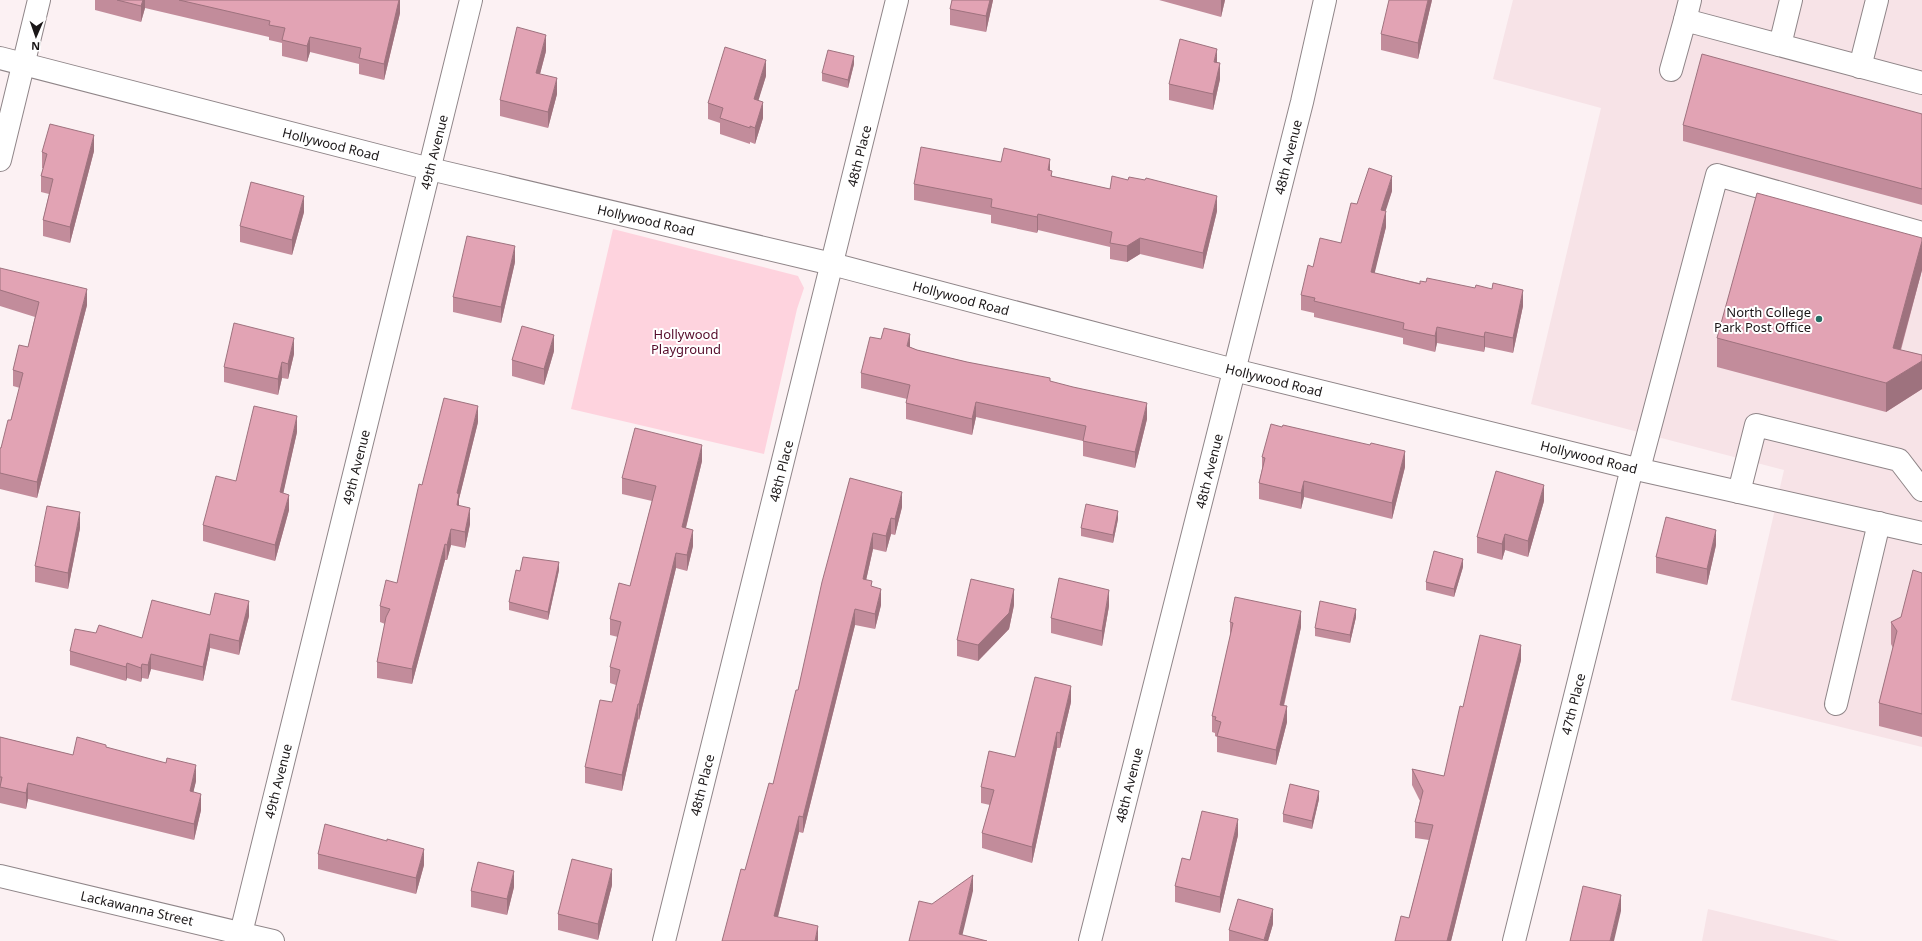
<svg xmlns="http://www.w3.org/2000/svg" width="1922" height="941" viewBox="0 0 1922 941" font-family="'Noto Sans',sans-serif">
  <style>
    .built { fill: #f7e3e7 }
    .green { fill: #fed3de }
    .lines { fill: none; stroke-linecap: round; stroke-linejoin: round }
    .minor-casing { stroke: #8f8588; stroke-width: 24 }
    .minor { stroke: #fff; stroke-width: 22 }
    .wall { fill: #c28c9b }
    .shaded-wall { fill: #9e727e }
    .building { fill: #e2a3b4; stroke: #9e727e }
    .poi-dot { fill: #256c62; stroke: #fff; stroke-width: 1.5 }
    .labels { text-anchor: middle; stroke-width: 4; stroke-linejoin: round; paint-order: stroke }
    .street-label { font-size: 13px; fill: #1a1617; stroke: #fff }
    .poi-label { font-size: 13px; fill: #1a1617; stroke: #fff; text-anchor: end }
    .park-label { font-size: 13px; fill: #560c2b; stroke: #fff }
  </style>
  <rect width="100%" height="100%" fill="#fcf1f3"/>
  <!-- built -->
  <g class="built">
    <path d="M 1513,0 L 1922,0 L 1922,747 L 1731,700 L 1784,470 L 1531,404 L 1601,108 L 1493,79 Z"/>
    <path d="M 1708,909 L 1840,941 L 1702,941 Z"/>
  </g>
  <!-- green -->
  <path class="green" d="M 613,229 L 798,276 L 804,288 L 797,309 L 764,454 L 571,409 Z"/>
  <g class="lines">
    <defs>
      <g id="minor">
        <path d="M 1685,20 L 1690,0"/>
        <path d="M 1780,45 L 1791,0"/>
        <path d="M 0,58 L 430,169 L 832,264 L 1234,370 L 1632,468 L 1922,533"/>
        <path d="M 1860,67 L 1877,0"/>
        <path d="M 1671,70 L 1685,20 L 1922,83"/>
        <path d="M 0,160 L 39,0"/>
        <path d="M 1639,469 L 1717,175 L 1922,233"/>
        <path d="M 1739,492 L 1756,425 L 1899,460 L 1922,490"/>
        <path d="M 1836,704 L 1879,523"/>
        <path d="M 0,876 L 273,941"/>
        <path d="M 241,933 L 471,0"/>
        <path d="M 664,941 L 897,0"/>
        <path d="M 1090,941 L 1302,102 L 1325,0"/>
        <path d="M 1514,941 L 1632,468"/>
      </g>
    </defs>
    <!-- minor casing -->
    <use href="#minor" class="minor-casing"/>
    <!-- minor -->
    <use href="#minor" class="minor"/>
  </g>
  <!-- wall -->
  <g class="wall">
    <path d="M 95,0 L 400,0 L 400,13 L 384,80 L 359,74 L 359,64 L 310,52 L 307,62 L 282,56 L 282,43 L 269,40 L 269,37 L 145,8 L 141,22 L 95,10 Z"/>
    <path d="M 952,0 L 993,0 L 986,32 L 950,25 L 950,9 Z"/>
    <path d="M 1159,0 L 1225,0 L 1221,17 Z"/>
    <path d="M 1432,0 L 1418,59 L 1381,50 L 1381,34 Z"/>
    <path d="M 546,51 L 540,74 L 557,94 L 548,128 L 500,116 L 500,100 Z"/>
    <path d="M 1217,62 L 1220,79 L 1213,110 L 1169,100 L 1169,84 Z"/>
    <path d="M 854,64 L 848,88 L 822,81 L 822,73 Z"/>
    <path d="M 766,76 L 758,100 L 763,118 L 755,144 L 750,142 L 750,144 L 720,134 L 720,123 L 708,119 L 708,103 Z"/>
    <path d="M 1922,114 L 1922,205 L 1683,141 L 1683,125 Z"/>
    <path d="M 94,151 L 70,243 L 43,236 L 43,220 L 49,194 L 41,192 L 41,176 L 43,168 L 42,168 L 42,152 Z"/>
    <path d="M 1050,171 L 1052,176 L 1110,189 L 1217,211 L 1203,269 L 1140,254 L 1127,262 L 1110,259 L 1110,247 L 1038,230 L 1037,233 L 991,223 L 991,215 L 914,200 L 914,184 Z"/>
    <path d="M 1392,191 L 1385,211 L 1386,227 L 1374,273 L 1523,306 L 1513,353 L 1485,347 L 1484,352 L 1437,343 L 1435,352 L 1403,344 L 1403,338 L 1314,317 L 1314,313 L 1301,310 L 1301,295 L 1313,267 L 1341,243 L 1357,204 Z"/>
    <path d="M 304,212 L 292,255 L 240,242 L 240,226 Z"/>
    <path d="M 1922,238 L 1922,270 L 1901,350 L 1922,355 L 1922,389 L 1886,412 L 1717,367 L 1717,338 Z"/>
    <path d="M 515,262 L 501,323 L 453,312 L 453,297 Z"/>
    <path d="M 0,268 L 87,305 L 37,498 L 0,489 L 0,448 L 1,448 L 11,420 L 20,388 L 13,386 L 13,370 L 28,347 L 35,317 L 0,306 Z"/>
    <path d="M 910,347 L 917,350 L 967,362 L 1050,381 L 1147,419 L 1135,468 L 1083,456 L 1083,441 L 976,417 L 972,435 L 906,419 L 906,403 L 907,399 L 861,388 L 861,373 Z"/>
    <path d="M 554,351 L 544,385 L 512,376 L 512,360 Z"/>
    <path d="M 294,354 L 288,379 L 282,378 L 278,395 L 224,382 L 224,367 Z"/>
    <path d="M 478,422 L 459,499 L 459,505 L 470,524 L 465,548 L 451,545 L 447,560 L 445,560 L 412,684 L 377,678 L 377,662 L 385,624 L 380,622 L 380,606 L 397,583 L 422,485 Z"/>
    <path d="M 297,432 L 283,493 L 289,510 L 275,561 L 203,541 L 203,525 L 236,481 Z"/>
    <path d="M 1262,457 L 1405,467 L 1392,519 L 1304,497 L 1301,509 L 1259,499 L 1259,483 L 1262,469 Z"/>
    <path d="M 702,461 L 686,528 L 693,546 L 687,571 L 676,568 L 639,720 L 638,719 L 622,791 L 585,783 L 585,767 L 612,702 L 616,685 L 610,683 L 610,667 L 618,637 L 610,635 L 610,619 L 630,586 L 652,501 L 622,494 L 622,478 Z"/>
    <path d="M 850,478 L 902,507 L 895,535 L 891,534 L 886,552 L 873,549 L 866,580 L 881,605 L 875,629 L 855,625 L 803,833 L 799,832 L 778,917 L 818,941 L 722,941 L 773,784 L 798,690 Z"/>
    <path d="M 1544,501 L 1528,557 L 1505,550 L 1502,560 L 1477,553 L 1477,537 Z"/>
    <path d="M 1118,519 L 1113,543 L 1081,536 L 1081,528 Z"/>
    <path d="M 80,528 L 68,589 L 35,582 L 35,566 Z"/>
    <path d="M 1716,545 L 1707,585 L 1656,573 L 1656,557 Z"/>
    <path d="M 1463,567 L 1454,597 L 1426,590 L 1426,582 Z"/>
    <path d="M 559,570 L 548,620 L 509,610 L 509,602 L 520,571 Z"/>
    <path d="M 1922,573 L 1922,737 L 1879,726 L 1879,703 L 1893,648 L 1891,644 L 1891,622 L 1901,617 Z"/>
    <path d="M 1014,605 L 1009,629 L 978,661 L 957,656 L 957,640 Z"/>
    <path d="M 1109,606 L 1102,646 L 1051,633 L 1051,618 Z"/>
    <path d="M 210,615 L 249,616 L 239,655 L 210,648 L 203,681 L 151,669 L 148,679 L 142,678 L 141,682 L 127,678 L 126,681 L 70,665 L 70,651 L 96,633 L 142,638 Z"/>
    <path d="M 1356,617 L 1350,643 L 1315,636 L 1315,628 Z"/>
    <path d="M 1230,622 L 1301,627 L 1284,706 L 1287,722 L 1276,765 L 1217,752 L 1217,737 L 1215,736 L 1215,733 L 1212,732 L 1212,716 L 1230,637 Z"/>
    <path d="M 1521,660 L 1451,941 L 1395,941 L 1409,918 L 1429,840 L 1415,838 L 1415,822 L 1420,801 L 1412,785 L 1412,769 L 1444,776 L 1463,707 Z"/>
    <path d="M 1071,702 L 1060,748 L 1057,748 L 1032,863 L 982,848 L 982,833 L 990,805 L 981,803 L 981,787 L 1015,757 Z"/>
    <path d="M 0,737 L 73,755 L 106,747 L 196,781 L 193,792 L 201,810 L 194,840 L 28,799 L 26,809 L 0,803 Z"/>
    <path d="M 1319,799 L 1312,829 L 1283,822 L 1283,814 Z"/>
    <path d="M 1238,835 L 1220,913 L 1175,902 L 1175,886 L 1190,860 Z"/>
    <path d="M 318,854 L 424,865 L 416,894 L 318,869 Z"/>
    <path d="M 612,885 L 598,940 L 558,930 L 558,914 Z"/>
    <path d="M 514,887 L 507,915 L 471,907 L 471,891 Z"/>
    <path d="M 1273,924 L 1268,941 L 1229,941 L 1229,930 Z"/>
  </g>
  <!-- shaded-wall -->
  <g class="shaded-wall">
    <path d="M 143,0 L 145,0 L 145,8 L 141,22 L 141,6 Z"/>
    <path d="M 399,0 L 400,0 L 400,13 L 384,80 L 384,64 Z"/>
    <path d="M 990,0 L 993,0 L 986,32 L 986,16 Z"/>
    <path d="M 1221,0 L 1225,0 L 1221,17 Z"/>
    <path d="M 1428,0 L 1432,0 L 1418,59 L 1418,43 Z"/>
    <path d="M 546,35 L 546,51 L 536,89 L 536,73 Z"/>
    <path d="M 310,37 L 310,52 L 307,62 L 307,46 Z"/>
    <path d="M 1217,49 L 1217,64 L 1214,62 Z"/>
    <path d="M 854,56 L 854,64 L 848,88 L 848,80 Z"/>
    <path d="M 766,60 L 766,76 L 754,115 L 754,99 Z"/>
    <path d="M 1220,63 L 1220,79 L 1213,110 L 1213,94 Z"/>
    <path d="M 557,78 L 557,94 L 548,128 L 548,112 Z"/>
    <path d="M 763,102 L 763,118 L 755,144 L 755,128 Z"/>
    <path d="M 94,135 L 94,151 L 70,243 L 70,227 Z"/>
    <path d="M 1050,159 L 1050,175 L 1048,170 Z"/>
    <path d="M 1392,176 L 1392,191 L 1381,226 L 1381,210 Z"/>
    <path d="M 304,196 L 304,212 L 292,255 L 292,240 Z"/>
    <path d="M 1217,196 L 1217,211 L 1203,269 L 1203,253 Z"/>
    <path d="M 1386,211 L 1386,227 L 1371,288 L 1371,272 Z"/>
    <path d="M 1038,214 L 1038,230 L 1037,233 L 1037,217 Z"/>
    <path d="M 1140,238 L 1140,254 L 1127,262 L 1127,246 Z"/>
    <path d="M 1922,241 L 1922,270 L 1893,377 L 1893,348 Z"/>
    <path d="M 515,246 L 515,262 L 501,323 L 501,307 Z"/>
    <path d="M 87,289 L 87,305 L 37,498 L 37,482 Z"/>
    <path d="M 1523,290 L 1523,306 L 1513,353 L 1513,338 Z"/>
    <path d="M 1437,327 L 1437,343 L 1435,352 L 1435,336 Z"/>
    <path d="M 1485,332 L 1485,347 L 1484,352 L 1484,337 Z"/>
    <path d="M 910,334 L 910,350 L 907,346 Z"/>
    <path d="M 554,335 L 554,351 L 544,385 L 544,369 Z"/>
    <path d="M 294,338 L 294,354 L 288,379 L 288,364 Z"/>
    <path d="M 1922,361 L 1922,389 L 1886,412 L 1886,383 Z"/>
    <path d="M 282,362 L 282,378 L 278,395 L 278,379 Z"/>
    <path d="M 976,402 L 976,417 L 972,435 L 972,419 Z"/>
    <path d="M 1147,403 L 1147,419 L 1135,468 L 1135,452 Z"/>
    <path d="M 478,406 L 478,422 L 459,499 L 459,509 L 457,520 L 457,493 Z"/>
    <path d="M 297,416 L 297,432 L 280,508 L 280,492 Z"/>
    <path d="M 702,445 L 702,461 L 682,543 L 682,527 Z"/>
    <path d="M 1405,451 L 1405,467 L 1392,519 L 1392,503 Z"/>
    <path d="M 1304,481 L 1304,497 L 1301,509 L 1301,493 Z"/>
    <path d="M 1544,485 L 1544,501 L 1528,557 L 1528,541 Z"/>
    <path d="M 902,492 L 902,507 L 895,535 L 895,519 Z"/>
    <path d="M 289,495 L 289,510 L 275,561 L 275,545 Z"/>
    <path d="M 470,508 L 470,524 L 465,548 L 465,532 Z"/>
    <path d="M 1118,511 L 1118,519 L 1113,543 L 1113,535 Z"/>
    <path d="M 80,512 L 80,528 L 68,589 L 68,573 Z"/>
    <path d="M 891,518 L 891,534 L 886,552 L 886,536 Z"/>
    <path d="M 451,529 L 451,545 L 447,560 L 447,545 Z"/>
    <path d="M 693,530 L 693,546 L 687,571 L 687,555 Z"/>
    <path d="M 1716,530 L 1716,545 L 1707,585 L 1707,569 Z"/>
    <path d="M 873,533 L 873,549 L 863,594 L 863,579 Z"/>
    <path d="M 1505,534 L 1505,550 L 1502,560 L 1502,544 Z"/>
    <path d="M 445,544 L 445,560 L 412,684 L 412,669 Z"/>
    <path d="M 676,553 L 676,568 L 639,720 L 639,704 Z"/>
    <path d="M 1463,559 L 1463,567 L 1454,597 L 1454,589 Z"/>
    <path d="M 559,562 L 559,570 L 548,620 L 548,612 Z"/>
    <path d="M 881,589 L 881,605 L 875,629 L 875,614 Z"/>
    <path d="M 1014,589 L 1014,605 L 1009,629 L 978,661 L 978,645 Z"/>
    <path d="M 1109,590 L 1109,606 L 1102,646 L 1102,631 Z"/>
    <path d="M 249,601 L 249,616 L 239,655 L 239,641 Z"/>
    <path d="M 855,609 L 855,625 L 803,833 L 803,817 Z"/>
    <path d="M 1356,609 L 1356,617 L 1350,643 L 1350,635 Z"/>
    <path d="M 1301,611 L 1301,627 L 1280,721 L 1280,705 Z"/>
    <path d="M 210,634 L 210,648 L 203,681 L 203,667 Z"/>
    <path d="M 1521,645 L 1521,660 L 1451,941 L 1447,941 Z"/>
    <path d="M 151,654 L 151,669 L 148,679 L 148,665 Z"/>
    <path d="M 127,663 L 127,678 L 126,681 L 126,667 Z"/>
    <path d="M 142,664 L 142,678 L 141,682 L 141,668 Z"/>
    <path d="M 1071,686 L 1071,702 L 1060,748 L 1060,733 Z"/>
    <path d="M 638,704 L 638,719 L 622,791 L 622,775 Z"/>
    <path d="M 1287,706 L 1287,722 L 1276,765 L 1276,750 Z"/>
    <path d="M 1057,732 L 1057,748 L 1032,863 L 1032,847 Z"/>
    <path d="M 196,765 L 196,781 L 190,807 L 190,791 Z"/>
    <path d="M 28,783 L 28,799 L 26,809 L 26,793 Z"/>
    <path d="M 1319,791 L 1319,799 L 1312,829 L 1312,821 Z"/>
    <path d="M 201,794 L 201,810 L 194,840 L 194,824 Z"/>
    <path d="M 799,816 L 799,832 L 774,932 L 774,916 Z"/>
    <path d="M 1238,819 L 1238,835 L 1220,913 L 1220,897 Z"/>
    <path d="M 424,849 L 424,865 L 416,894 L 416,878 Z"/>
    <path d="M 612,869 L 612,885 L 598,940 L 598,924 Z"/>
    <path d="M 514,871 L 514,887 L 507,915 L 507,899 Z"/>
    <path d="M 973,875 L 973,891 L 961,941 L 959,934 Z"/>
    <path d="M 1621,895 L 1621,911 L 1614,941 L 1610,941 Z"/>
    <path d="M 1273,909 L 1273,924 L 1268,941 L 1264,941 Z"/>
    <path d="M 818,926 L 818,941 L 815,941 Z"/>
  </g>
  <!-- building -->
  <g class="building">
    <path d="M 117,0 L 143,0 L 141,6 Z"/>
    <path d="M 179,0 L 399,0 L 384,64 L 359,58 L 361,48 L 310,37 L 307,46 L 282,40 L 285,28 L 269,25 L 270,21 Z"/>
    <path d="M 952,0 L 990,0 L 986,16 L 950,9 Z"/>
    <path d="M 1389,0 L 1428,0 L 1418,43 L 1381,34 Z"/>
    <path d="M 517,27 L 546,35 L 536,73 L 557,78 L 548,112 L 500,100 Z"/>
    <path d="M 1180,39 L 1217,49 L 1214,62 L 1220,63 L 1213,94 L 1169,84 Z"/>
    <path d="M 725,47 L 766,60 L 754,99 L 763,102 L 755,128 L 750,126 L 750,128 L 720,118 L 723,108 L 708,103 Z"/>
    <path d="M 828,50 L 854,56 L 848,80 L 822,73 Z"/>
    <path d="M 1702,54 L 1922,114 L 1922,189 L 1683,125 Z"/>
    <path d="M 50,124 L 94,135 L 70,227 L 43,220 L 53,179 L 41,176 L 47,154 L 42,152 Z"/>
    <path d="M 921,147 L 1001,162 L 1004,148 L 1050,159 L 1048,170 L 1052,171 L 1051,176 L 1110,189 L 1112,176 L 1128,180 L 1129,177 L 1145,180 L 1146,178 L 1217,196 L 1203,253 L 1140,238 L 1127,246 L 1110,243 L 1112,232 L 1038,214 L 1037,217 L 991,207 L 992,199 L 914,184 Z"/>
    <path d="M 1369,168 L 1392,176 L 1381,210 L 1386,211 L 1371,272 L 1420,284 L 1420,281 L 1426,282 L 1427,278 L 1475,288 L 1476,285 L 1492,289 L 1493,283 L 1523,290 L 1513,338 L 1485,332 L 1484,337 L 1437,327 L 1435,336 L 1403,329 L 1404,323 L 1314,301 L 1315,298 L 1301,295 L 1308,265 L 1313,267 L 1320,238 L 1341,243 L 1351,203 L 1357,204 Z"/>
    <path d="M 251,182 L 304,196 L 292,240 L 240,226 Z"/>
    <path d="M 1757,193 L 1922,238 L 1922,241 L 1893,348 L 1922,355 L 1922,361 L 1886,383 L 1717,338 Z"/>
    <path d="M 467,236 L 515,246 L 501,307 L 453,297 Z"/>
    <path d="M 0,268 L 87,289 L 37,482 L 0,473 L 0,448 L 1,448 L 8,420 L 11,420 L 23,373 L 13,370 L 19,345 L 28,347 L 39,302 L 0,290 Z"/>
    <path d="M 234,323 L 294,338 L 288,364 L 282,362 L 278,379 L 224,367 Z"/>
    <path d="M 522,326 L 554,335 L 544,369 L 512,360 Z"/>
    <path d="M 884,328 L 910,334 L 907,346 L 917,350 L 967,362 L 1050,378 L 1050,381 L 1073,387 L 1147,403 L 1135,452 L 1083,441 L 1086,426 L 976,402 L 972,419 L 906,403 L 910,385 L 861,373 L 870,337 L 881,339 Z"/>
    <path d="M 444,398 L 478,406 L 457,493 L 459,494 L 457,505 L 470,508 L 465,532 L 451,529 L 447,545 L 445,544 L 412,669 L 377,662 L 386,617 L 390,609 L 380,606 L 386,580 L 397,583 L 419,484 L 422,485 Z"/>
    <path d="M 254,406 L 297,416 L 280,492 L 289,495 L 275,545 L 203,525 L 216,476 L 236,481 Z"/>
    <path d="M 1271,424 L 1282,427 L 1283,425 L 1370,445 L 1371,443 L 1405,451 L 1392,503 L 1304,481 L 1301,493 L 1259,483 L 1265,458 L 1262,457 Z"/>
    <path d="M 635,428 L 702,445 L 682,527 L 693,530 L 687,555 L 676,553 L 639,704 L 638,704 L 622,775 L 585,767 L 600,700 L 612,702 L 620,670 L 610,667 L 621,622 L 610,619 L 619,583 L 630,586 L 656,486 L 622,478 Z"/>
    <path d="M 1496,471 L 1544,485 L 1528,541 L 1505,534 L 1502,544 L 1477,537 Z"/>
    <path d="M 850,478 L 902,492 L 895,519 L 891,518 L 886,536 L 873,533 L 863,579 L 872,581 L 871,586 L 881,589 L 875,614 L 855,609 L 803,817 L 799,816 L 774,916 L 818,926 L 815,941 L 722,941 L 741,869 L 745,870 L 769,783 L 773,784 L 796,690 L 798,690 L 822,582 Z"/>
    <path d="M 1086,504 L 1118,511 L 1113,535 L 1081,528 Z"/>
    <path d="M 47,506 L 80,512 L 68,573 L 35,566 Z"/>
    <path d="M 1666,517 L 1716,530 L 1707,569 L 1656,557 Z"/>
    <path d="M 1434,551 L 1463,559 L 1454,589 L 1426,582 Z"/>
    <path d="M 523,557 L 559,562 L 548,612 L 509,602 L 516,570 L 520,571 Z"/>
    <path d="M 1913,570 L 1922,573 L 1922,714 L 1879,703 L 1897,631 L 1891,622 L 1901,617 Z"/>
    <path d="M 1059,578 L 1109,590 L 1102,631 L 1051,618 Z"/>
    <path d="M 971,579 L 1014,589 L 1009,613 L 978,645 L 957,640 Z"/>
    <path d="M 215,593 L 249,601 L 239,641 L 210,634 L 203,667 L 151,654 L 148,665 L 142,664 L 141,668 L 127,663 L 126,667 L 70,651 L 75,629 L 96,633 L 99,625 L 142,638 L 152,600 L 210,615 Z"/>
    <path d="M 1235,597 L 1301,611 L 1280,705 L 1287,706 L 1276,750 L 1217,736 L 1221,722 L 1215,720 L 1216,717 L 1212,716 L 1233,623 L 1230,622 Z"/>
    <path d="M 1320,601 L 1356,609 L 1350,635 L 1315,628 Z"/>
    <path d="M 1480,635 L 1521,645 L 1447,941 L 1395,941 L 1401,916 L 1409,918 L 1433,825 L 1415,822 L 1423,791 L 1412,769 L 1444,776 L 1460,706 L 1463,707 Z"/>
    <path d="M 1035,677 L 1071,686 L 1060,733 L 1057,732 L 1032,847 L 982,833 L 994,790 L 981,787 L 989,751 L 1015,757 Z"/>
    <path d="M 0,737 L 73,755 L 77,737 L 106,745 L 106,747 L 166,763 L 167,758 L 196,765 L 190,791 L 201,794 L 194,824 L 28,783 L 26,793 L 0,787 L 2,777 L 0,777 Z"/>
    <path d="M 1290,784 L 1319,791 L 1312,821 L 1283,814 Z"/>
    <path d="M 1202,811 L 1238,819 L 1220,897 L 1175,886 L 1182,858 L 1190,860 Z"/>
    <path d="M 325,824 L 387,841 L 387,839 L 424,849 L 416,878 L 318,854 Z"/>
    <path d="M 572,859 L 612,869 L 598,924 L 558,914 Z"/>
    <path d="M 478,862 L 514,871 L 507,899 L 471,891 Z"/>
    <path d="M 973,875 L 959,934 L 987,941 L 909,941 L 919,901 L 932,904 Z"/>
    <path d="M 1583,886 L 1621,895 L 1610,941 L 1570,941 Z"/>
    <path d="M 1238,899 L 1273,909 L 1264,940 L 1229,930 Z"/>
  </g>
  <!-- markers -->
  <circle class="poi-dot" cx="1819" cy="319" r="4"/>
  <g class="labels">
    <!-- street labels -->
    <g class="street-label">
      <text transform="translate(331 144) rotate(14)" y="5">Hollywood Road</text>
      <text transform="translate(434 152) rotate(-76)" y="5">49th Avenue</text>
      <text transform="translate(859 156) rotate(-76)" y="5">48th Place</text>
      <text transform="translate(1288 157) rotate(-76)" y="5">48th Avenue</text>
      <text transform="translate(646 220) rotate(13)" y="5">Hollywood Road</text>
      <text transform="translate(961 298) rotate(15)" y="5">Hollywood Road</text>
      <text transform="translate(1274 380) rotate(14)" y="5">Hollywood Road</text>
      <text transform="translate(1589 457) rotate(14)" y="5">Hollywood Road</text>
      <text transform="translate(356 467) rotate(-76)" y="5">49th Avenue</text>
      <text transform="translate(781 471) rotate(-76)" y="5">48th Place</text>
      <text transform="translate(1209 471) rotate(-76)" y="5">48th Avenue</text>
      <text transform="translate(1573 704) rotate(-76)" y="5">47th Place</text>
      <text transform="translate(278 781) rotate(-76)" y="5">49th Avenue</text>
      <text transform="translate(702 785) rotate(-76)" y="5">48th Place</text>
      <text transform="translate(1129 785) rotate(-76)" y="5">48th Avenue</text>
      <text transform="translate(137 908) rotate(13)" y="5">Lackawanna Street</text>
    </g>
    <!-- poi labels -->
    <g class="poi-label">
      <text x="1811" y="317">North College<tspan x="1811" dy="15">Park Post Office</tspan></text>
    </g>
    <!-- park labels -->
    <g class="park-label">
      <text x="686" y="339">Hollywood<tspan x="686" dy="15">Playground</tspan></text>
    </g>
  </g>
  <!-- north arrow -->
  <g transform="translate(36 36) rotate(182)" stroke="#ffffff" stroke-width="3" paint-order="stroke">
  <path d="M0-3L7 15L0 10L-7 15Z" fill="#1a1617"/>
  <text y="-6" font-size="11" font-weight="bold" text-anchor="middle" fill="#1a1617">N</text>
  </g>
</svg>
